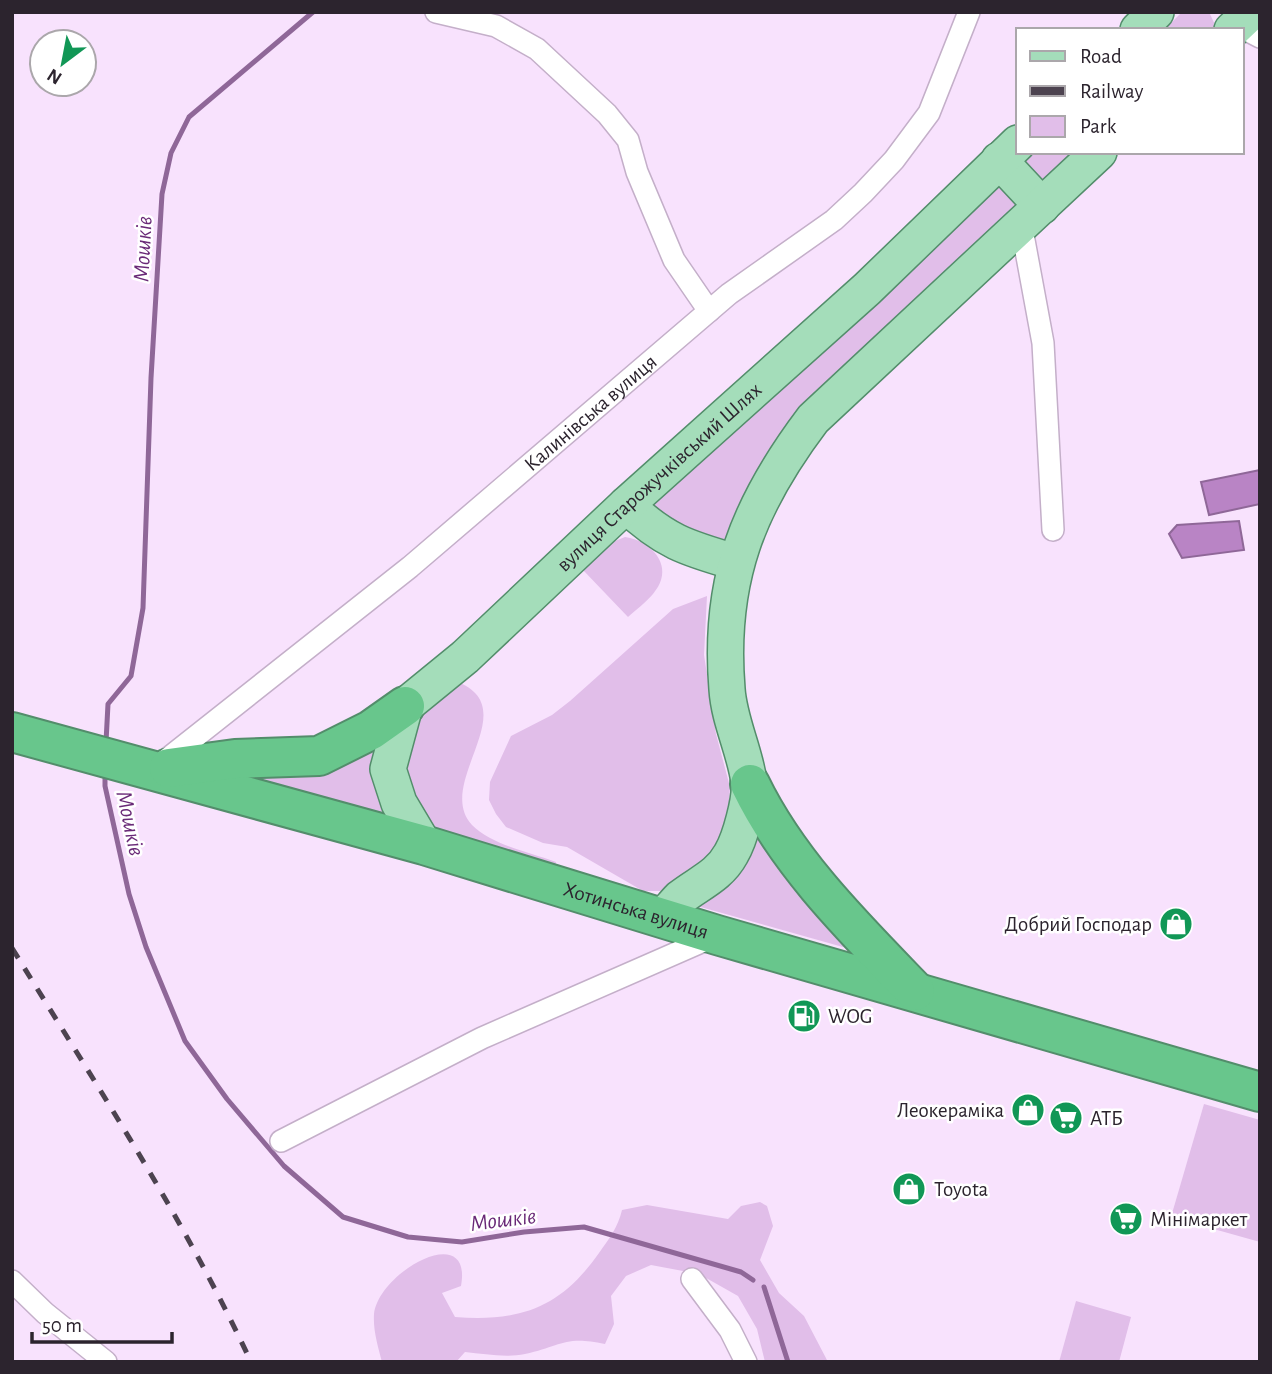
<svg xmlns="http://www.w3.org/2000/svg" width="1272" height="1374" viewBox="0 0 1272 1374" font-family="'Alegreya Sans',sans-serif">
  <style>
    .green { fill: #e1bee9 }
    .water { fill: #b984c5; stroke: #8f6798; stroke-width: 2 }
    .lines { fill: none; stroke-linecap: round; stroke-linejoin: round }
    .stream { stroke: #8f6798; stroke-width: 5 }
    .street-casing { stroke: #c4afc9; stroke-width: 24 }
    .primary-casing { stroke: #538d6b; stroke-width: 38 }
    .highway-casing { stroke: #538d6b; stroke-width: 42 }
    .street { stroke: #fff; stroke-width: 21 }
    .primary { stroke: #a4ddba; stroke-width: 35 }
    .highway { stroke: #68c68c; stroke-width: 38 }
    .rail { stroke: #4d4350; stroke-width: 5; stroke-dasharray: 12 12; stroke-linecap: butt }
    .labels { text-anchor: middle; stroke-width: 5; stroke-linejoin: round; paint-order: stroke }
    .street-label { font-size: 21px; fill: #2c242e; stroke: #fff }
    .poi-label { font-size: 21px; fill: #2c242e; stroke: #fff; text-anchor: start }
    .water-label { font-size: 23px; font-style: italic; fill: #692977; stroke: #fff }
  </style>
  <rect width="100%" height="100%" fill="#f8e2fd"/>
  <!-- green -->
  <g class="green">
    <path d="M 1182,12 L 1209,12 L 1217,29 L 1164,30 Z"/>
    <path d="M 1032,152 L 1088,152 L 1041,184 L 1026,168 L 1025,158 Z"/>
    <path d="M 1001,182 L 1020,195 L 1022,213 L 895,330 L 728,543 L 709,543 L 651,507 Z"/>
    <path d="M 625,537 C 653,541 676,568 653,594 C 646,602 636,610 628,617 L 583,570 L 610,543 Z"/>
    <path d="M 707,596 L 704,655 L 716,734 L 730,787 L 728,818 L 719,843 L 692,875 L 662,891 L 643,891 L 567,847 L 543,843 L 506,827 L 496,814 L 489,800 L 490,782 L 511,736 L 552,715 L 570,701 L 673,609 Z"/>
    <path d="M 455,681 C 528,707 433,783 472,825 C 492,845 529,852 556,862 L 555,869 L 435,832 L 407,793 L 403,753 L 412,722 Z"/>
    <path d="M 383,736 L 399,823 L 246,776 Z"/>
    <path d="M 755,819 L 850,949 L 697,906 Z"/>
    <path d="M 1204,1104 L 1260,1120 L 1260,1242 L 1171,1217 Z"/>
    <path d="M 760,1202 L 767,1206 L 773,1226 L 760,1260 L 779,1293 L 804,1316 L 828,1362 L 765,1362 L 757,1329 L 738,1296 L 699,1274 L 651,1265 L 626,1276 L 611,1296 L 614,1324 L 605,1344 C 565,1335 561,1346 525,1354 C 506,1358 485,1354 465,1352 L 456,1362 L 382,1362 C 378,1346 373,1331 374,1314 C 379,1271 473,1220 461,1286 L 442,1293 L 455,1317 C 522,1322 561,1307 599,1253 C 609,1239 618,1227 622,1210 L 647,1205 L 728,1219 L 741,1206 Z"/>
    <path d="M 1076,1301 L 1131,1317 L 1119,1362 L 1059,1362 Z"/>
  </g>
  <!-- water -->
  <g class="water">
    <path d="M 1260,470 L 1260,504 L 1209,515 L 1201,482 Z"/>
    <path d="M 1239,521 L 1244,550 L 1182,558 L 1169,534 L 1177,525 Z"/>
  </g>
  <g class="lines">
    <!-- stream -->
    <g class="stream">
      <path d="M 106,742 L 108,704 L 131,676 L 143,608 L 151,378 L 162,194 L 171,153 L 189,117 L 313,12"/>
      <path d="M 105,773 L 105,786 L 129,894 L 146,947 L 185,1041 L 227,1099 L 284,1166 L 343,1217 L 408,1237 L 462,1242 L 524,1232 L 584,1227 L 741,1272 L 753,1280"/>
      <path d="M 764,1287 L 788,1362"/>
    </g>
    <defs>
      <g id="street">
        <path d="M 436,12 L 496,26 L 537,49 L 607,114 L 628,140 L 637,172 L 674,260 L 709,311"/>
        <path d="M 1237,25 L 1260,37"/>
        <path d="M 1021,224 L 1043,343 L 1053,530"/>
        <path id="s1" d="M 161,764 L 410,567 L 729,294 L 834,220 L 863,193 L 894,160 L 929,113 L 969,12"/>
        <path d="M 281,1141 L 482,1038 L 715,936"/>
        <path d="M 692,1279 L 730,1330 L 746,1362"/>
        <path d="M 12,1281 L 45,1313 L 106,1362"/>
      </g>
      <g id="primary">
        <path d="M 1138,30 L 1156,12"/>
        <path d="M 1232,30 L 1251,12"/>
        <path d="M 999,160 L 1042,206"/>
        <path d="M 626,505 C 664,541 686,548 735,562"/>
        <path id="s2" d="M 424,845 L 399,803 L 388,769 L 405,706 L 465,657 L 626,505 L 867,289 L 1018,143"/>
        <path d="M 662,918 C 668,912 674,904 680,898 C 699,883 719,876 731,854 C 740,839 751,799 749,782 C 745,751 729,721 727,689 C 718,580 748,505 813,419 L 1099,152"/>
      </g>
      <g id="highway">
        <path id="s3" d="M 12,732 L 424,845 L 717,935 L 1260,1092"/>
        <path d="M 169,768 L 235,759 L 319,756 L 371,730 L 405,706"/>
        <path d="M 750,784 C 788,863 854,928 915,991"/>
      </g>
    </defs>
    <!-- street casing -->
    <use href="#street" class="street-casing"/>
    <!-- primary casing -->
    <use href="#primary" class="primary-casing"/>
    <!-- highway casing -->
    <use href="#highway" class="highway-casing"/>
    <!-- street -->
    <use href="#street" class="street"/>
    <!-- primary -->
    <use href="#primary" class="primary"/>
    <!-- highway -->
    <use href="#highway" class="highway"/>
    <!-- rail -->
    <path class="rail" d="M 12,948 C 95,1083 184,1218 251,1362"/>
  </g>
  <!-- icons -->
  <defs>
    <symbol id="shop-disc" viewBox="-11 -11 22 22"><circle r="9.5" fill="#119756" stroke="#fff"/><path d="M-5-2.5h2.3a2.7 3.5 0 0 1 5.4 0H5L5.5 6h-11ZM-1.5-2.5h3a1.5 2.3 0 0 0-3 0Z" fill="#fff"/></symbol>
    <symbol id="fuel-disc" viewBox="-11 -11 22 22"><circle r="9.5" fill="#119756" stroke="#fff"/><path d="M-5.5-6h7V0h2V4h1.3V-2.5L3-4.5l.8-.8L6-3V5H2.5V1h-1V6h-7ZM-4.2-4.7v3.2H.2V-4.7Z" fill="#fff"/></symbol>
    <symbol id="supermarket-disc" viewBox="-11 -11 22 22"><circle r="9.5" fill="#119756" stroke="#fff"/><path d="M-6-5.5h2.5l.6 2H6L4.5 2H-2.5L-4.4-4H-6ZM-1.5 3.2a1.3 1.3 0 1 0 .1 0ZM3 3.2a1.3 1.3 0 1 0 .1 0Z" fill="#fff"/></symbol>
  </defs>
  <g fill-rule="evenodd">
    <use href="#shop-disc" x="1157" y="905" width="38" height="38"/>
    <use href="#fuel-disc" x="785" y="997" width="38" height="38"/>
    <use href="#shop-disc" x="1009" y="1091" width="38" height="38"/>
    <use href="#supermarket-disc" x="1047" y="1099" width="38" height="38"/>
    <use href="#shop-disc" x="890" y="1170" width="38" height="38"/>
    <use href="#supermarket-disc" x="1107" y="1200" width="38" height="38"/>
  </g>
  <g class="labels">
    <!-- street labels -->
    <g class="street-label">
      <text dy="7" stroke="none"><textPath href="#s1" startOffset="555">Калинівська вулиця</textPath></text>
      <text dy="7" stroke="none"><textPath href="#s2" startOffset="492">вулиця Старожучківський Шлях</textPath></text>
      <text dy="7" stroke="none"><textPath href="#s3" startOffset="649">Хотинська вулиця</textPath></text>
    </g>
    <!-- poi labels -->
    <g class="poi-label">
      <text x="1152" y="931" text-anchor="end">Добрий Господар</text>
      <text x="828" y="1023">WOG</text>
      <text x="1004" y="1117" text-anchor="end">Леокераміка</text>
      <text x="1090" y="1125">АТБ</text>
      <text x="934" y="1196">Toyota</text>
      <text x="1150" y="1226">Мінімаркет</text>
    </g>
    <!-- water labels -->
    <g class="water-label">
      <text transform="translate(142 249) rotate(-87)" y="8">Мошків</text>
      <text transform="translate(131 823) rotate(78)" y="8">Мошків</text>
      <text transform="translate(503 1219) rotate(-7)" y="8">Мошків</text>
    </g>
  </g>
  <!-- border -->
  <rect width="1272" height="1374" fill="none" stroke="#2c242e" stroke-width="28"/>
  <!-- legend -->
  <rect x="1016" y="28" width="228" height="126" fill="#ffffff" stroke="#aba7ab" stroke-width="2"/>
  <rect x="1030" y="51" width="35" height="10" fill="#a4ddba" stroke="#aba7ab" stroke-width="2"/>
  <text x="1080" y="63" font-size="21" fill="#2c242e">Road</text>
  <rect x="1030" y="86" width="35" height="10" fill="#4d4350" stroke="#aba7ab" stroke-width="2"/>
  <text x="1080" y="98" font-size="21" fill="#2c242e">Railway</text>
  <rect x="1030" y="116" width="35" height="21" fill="#e1bee9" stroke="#aba7ab" stroke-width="2"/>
  <text x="1080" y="133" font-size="21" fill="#2c242e">Park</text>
  <!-- north arrow -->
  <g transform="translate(63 63) rotate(212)"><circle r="33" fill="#ffffff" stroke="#aba7ab" stroke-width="2"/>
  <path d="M0-5L12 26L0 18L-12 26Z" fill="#119756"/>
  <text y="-10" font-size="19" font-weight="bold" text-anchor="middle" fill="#2c242e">N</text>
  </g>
  <!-- scale -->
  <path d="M32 1332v10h140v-10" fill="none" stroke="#2c242e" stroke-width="3.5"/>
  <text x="42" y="1332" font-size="21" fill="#2c242e" stroke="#ffffff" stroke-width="5" paint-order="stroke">50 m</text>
</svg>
